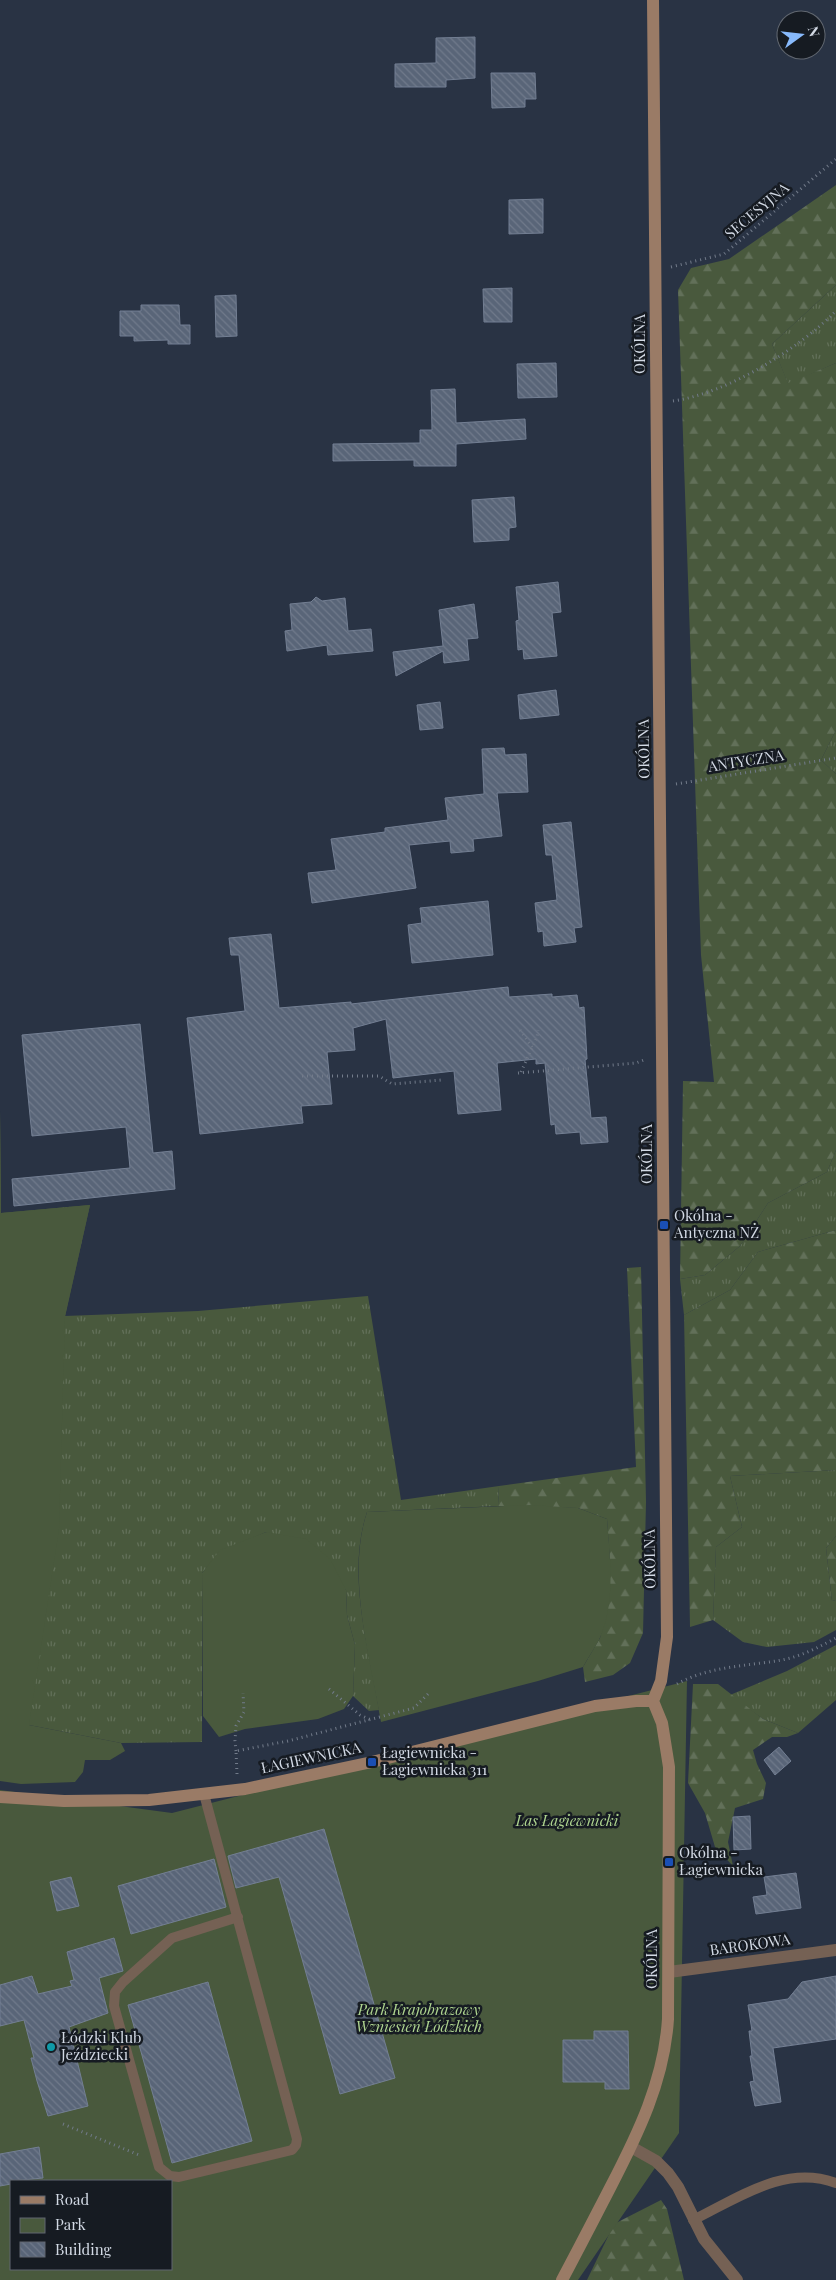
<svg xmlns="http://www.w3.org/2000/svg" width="836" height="2280" viewBox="0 0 836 2280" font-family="'Playfair Display',serif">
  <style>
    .grass { fill: url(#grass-tufts) }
    .forest { fill: url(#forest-firs) }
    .park { fill: #49593d; fill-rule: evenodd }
    .building { fill: url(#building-back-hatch); stroke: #737f93 }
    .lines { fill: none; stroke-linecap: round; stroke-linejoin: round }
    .path { stroke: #727b8a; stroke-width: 3; stroke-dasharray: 1 4; stroke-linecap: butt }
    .lane { stroke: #756154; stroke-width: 10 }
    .street { stroke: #756154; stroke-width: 12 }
    .secondary { stroke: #9a7b66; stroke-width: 12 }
    .transit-dot { fill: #1a4fb4; stroke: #161b22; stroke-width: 2 }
    .culture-dot { fill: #0f9aa8; stroke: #161b22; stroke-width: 2 }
    .labels { text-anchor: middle; stroke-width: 5; stroke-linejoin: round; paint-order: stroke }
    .street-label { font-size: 15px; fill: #d2d9e4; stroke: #161b22 }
    .poi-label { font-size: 15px; fill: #d2d9e4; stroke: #161b22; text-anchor: start }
    .park-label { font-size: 15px; font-style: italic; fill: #aed48f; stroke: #161b22 }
  </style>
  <defs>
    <pattern id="grass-tufts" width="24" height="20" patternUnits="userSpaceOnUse" patternTransform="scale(1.25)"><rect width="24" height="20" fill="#49593d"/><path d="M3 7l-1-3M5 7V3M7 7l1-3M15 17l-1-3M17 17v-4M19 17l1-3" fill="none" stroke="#627059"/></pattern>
    <pattern id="forest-firs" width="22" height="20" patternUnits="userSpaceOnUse" patternTransform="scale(1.25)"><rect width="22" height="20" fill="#49593d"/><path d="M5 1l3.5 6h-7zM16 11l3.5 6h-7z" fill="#627059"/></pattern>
    <pattern id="building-back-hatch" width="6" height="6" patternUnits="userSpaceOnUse" patternTransform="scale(1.25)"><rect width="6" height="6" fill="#596578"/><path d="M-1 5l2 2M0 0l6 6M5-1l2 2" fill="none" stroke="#707a8b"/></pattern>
  </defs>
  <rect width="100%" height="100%" fill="#293344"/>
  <!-- grass -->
  <g class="grass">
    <path d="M 836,285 L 836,363 L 788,384 L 772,344 Z"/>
    <path d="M 836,730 L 836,774 L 821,760 Z"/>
    <path d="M 0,1111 L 1,1213 L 90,1205 L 65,1316 L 198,1311 L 368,1296 L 401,1500 L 499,1486 L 498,1506 L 367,1512 C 346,1575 369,1647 379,1710 L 369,1711 L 353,1696 L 355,1645 L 347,1615 L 346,1590 L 266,1532 C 244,1542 218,1554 202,1573 L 202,1742 L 121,1743 L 29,1725 L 0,1708 Z"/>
    <path d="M 836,1150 L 836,1230 L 758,1252 L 730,1290 L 684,1315 L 680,1279 L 705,1275 L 740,1246 L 768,1203 L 827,1172 Z"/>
    <path d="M 836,1470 L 836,1536 L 826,1548 L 832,1601 L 836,1600 L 836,1630 L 814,1642 L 767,1647 L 743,1642 L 713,1620 L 716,1547 L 742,1527 L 730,1476 Z"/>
    <path d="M 836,1645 L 836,1700 L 798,1733 L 763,1719 L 730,1695 L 787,1671 Z"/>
  </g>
  <!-- forest -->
  <g class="forest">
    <path d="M 836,185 L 836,285 L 772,344 L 788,383 L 836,363 L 836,730 L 821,760 L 836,774 L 836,1150 L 827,1172 L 768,1203 L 740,1246 L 705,1275 L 680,1279 L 683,1081 L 714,1082 L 701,955 L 678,290 L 691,268 L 729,259 Z"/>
    <path d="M 836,1230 L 836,1470 L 730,1476 L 742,1527 L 716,1547 L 713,1620 L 690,1627 L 684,1315 L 730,1290 L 758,1252 Z"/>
    <path d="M 641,1267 L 646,1502 L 643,1633 L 630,1663 L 613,1675 L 585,1682 L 583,1667 L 600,1638 L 608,1607 L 610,1562 L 607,1519 L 578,1508 L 498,1506 L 499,1486 L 636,1467 L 627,1268 Z"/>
    <path d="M 836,1536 L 836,1600 L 832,1601 L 826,1548 Z"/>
    <path d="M 693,1684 L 718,1684 L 763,1719 L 798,1733 L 787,1737 L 772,1737 L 753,1750 L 757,1764 L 766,1783 L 763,1799 L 735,1808 L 728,1842 L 733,1866 L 715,1847 L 705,1813 L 688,1783 Z"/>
    <path d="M 661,2200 L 667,2209 L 684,2280 L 587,2280 L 614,2224 Z"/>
  </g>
  <!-- park -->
  <g class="park">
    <path d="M 0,1111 L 1,1213 L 90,1205 L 65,1317 L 59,1529 L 29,1725 L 121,1743 L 125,1751 L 110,1760 L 85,1760 L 83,1772 L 75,1782 L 21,1784 L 0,1781 Z"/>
    <path d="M 530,1505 L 578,1508 L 607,1519 C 610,1557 616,1604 599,1640 C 594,1649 588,1658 583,1667 L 538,1681 L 381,1722 C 370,1658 346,1575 367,1512 Z"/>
    <path d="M 266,1532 L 306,1539 L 330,1559 L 346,1590 L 347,1615 L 355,1645 L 353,1696 L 344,1709 L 318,1719 L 245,1729 L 219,1737 L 203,1716 L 202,1573 L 220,1550 Z"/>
    <path d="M 687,1681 L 679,2133 L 578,2280 L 0,2280 L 0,1790 L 172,1813 ZM 11,2181 L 171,2181 L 171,2269 L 11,2269 Z"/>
  </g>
  <!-- building -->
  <g class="building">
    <path d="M 475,37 L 475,78 L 446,80 L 446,87 L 395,87 L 395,64 L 436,63 L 436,38 Z"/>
    <path d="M 491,73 L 535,73 L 536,99 L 525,99 L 525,107 L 492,108 Z"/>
    <path d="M 543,199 L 543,233 L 509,234 L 509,200 Z"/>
    <path d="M 512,288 L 512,322 L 484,322 L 483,289 Z"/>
    <path d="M 236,295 L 237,336 L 216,337 L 215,296 Z"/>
    <path d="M 141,305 L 179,305 L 180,325 L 190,325 L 190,344 L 168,344 L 168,340 L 134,341 L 134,336 L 120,336 L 120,311 L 141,311 Z"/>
    <path d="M 556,363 L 557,397 L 518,398 L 517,364 Z"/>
    <path d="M 455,389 L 456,423 L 525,419 L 526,439 L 456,444 L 456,466 L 414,466 L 414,460 L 333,461 L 333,444 L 420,443 L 420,430 L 432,430 L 431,390 Z"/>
    <path d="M 514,497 L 516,527 L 509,528 L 509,540 L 474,542 L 472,500 Z"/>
    <path d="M 558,582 L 561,612 L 552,613 L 557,656 L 524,659 L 523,649 L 518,650 L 516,621 L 519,620 L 516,587 Z"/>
    <path d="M 316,597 L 322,601 L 345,598 L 348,631 L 371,629 L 373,651 L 328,655 L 327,645 L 287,651 L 285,631 L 292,630 L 290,604 L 311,602 Z"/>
    <path d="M 474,604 L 478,638 L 467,639 L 469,660 L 444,663 L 443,651 L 396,676 L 393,652 L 443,646 L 439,610 Z"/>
    <path d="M 556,690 L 559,715 L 520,719 L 518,695 Z"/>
    <path d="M 440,702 L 443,728 L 420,730 L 417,705 Z"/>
    <path d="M 504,748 L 505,755 L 526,754 L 528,792 L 497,793 L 502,836 L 473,839 L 474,851 L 451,853 L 450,841 L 409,845 L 416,888 L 312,903 L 308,873 L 336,870 L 331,839 L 385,832 L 385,828 L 448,820 L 445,798 L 484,794 L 482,749 Z"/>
    <path d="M 571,822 L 582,927 L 574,928 L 576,942 L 544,946 L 543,931 L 538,932 L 535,903 L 557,900 L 552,855 L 546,855 L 543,825 Z"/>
    <path d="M 488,901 L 493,955 L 412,963 L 408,925 L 422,923 L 420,908 Z"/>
    <path d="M 271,934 L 279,1008 L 351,1002 L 351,1004 L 508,987 L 509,997 L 552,994 L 552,997 L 577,995 L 579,1008 L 584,1007 L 587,1059 L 585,1060 L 591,1118 L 606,1117 L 608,1142 L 581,1144 L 580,1132 L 556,1134 L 555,1124 L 551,1125 L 545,1063 L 536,1064 L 536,1059 L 497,1063 L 501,1110 L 458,1114 L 454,1071 L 393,1078 L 386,1019 L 353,1028 L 355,1050 L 327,1052 L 332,1104 L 301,1106 L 303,1123 L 200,1134 L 187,1018 L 245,1011 L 239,955 L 231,955 L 229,938 Z"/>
    <path d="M 140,1024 L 153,1153 L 172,1151 L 175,1189 L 14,1206 L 12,1179 L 130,1168 L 126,1127 L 32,1136 L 22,1035 Z"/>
    <path d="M 779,1747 L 791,1761 L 775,1775 L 764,1760 Z"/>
    <path d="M 750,1816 L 751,1849 L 734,1850 L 733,1817 Z"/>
    <path d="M 324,1829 L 395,2078 L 340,2094 L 279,1877 L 236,1888 L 228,1856 Z"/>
    <path d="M 214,1859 L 226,1907 L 131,1934 L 118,1886 Z"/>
    <path d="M 796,1873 L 801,1908 L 756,1914 L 753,1897 L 767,1895 L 764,1877 Z"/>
    <path d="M 71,1877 L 79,1906 L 57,1911 L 50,1882 Z"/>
    <path d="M 114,1938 L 123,1971 L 99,1978 L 108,2013 L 69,2027 L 88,2106 L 48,2116 L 37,2081 L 31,2058 L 34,2058 L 24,2020 L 0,2026 L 0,1985 L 32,1976 L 38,1994 L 72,1986 L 70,1981 L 74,1980 L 67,1952 Z"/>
    <path d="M 836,1976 L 836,2039 L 773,2048 L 781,2102 L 755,2106 L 750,2082 L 754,2081 L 750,2056 L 752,2056 L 749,2031 L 752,2031 L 748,2005 L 788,1999 L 802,1982 Z"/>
    <path d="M 208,1982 L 252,2141 L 172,2163 L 128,2005 Z"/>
    <path d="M 594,2031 L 628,2031 L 629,2089 L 605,2089 L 605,2082 L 563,2082 L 563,2040 L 594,2040 Z"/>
    <path d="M 39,2147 L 43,2178 L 11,2181 L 11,2184 L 0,2186 L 0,2154 Z"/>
  </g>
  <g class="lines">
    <!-- path -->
    <g class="path">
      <path d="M 671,267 L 724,254 L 836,159"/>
      <path d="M 673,401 C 728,393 797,350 836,311"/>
      <path d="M 676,784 L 836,758"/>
      <path d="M 520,1030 L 532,1047"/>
      <path d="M 521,1072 L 537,1037 L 538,1030"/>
      <path d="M 518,1073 L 636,1063 L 644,1060"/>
      <path d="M 302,1076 L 379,1076 L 392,1084 L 442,1080"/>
      <path d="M 677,1684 C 709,1666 748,1666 782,1660 C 802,1656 819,1647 836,1638"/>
      <path d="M 329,1689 L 360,1715 L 371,1720"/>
      <path d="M 236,1751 L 235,1741 L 236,1726 L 244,1712 L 243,1693"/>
      <path d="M 237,1774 L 236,1751 L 288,1741 L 414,1708 L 428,1694"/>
      <path d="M 85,2052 L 105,2032"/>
      <path d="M 63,2124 L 139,2155"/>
    </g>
    <!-- lane -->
    <g class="lane">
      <path d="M 204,1794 L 297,2139 L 296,2145 L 292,2150 L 179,2177 L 170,2176 L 159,2167 L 114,2006 L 115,1992 L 123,1982 L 172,1938 L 238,1917"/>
      <path d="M 693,2220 C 738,2198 785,2164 836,2183"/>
    </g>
    <!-- street -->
    <g class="street">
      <path d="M 669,1972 L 836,1950"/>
      <path d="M 631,2147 L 656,2161 L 668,2173 L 678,2187 L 704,2239 L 737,2280"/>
    </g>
    <!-- secondary -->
    <g class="secondary">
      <path d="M 0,1797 L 64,1801 L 149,1800 L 245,1789 L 372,1762 L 595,1706 L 636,1701 L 653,1701"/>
      <path d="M 562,2280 C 578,2250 594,2219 610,2188 C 638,2134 664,2081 668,2019 L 669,1767 L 662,1723 L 653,1701 L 661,1681 L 667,1637 L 653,0"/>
    </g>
  </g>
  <!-- markers -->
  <g class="transit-dot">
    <rect x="659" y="1220" width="10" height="10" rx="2.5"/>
    <rect x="367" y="1757" width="10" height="10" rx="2.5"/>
    <rect x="664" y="1857" width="10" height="10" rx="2.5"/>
  </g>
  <circle class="culture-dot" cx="51" cy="2047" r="5"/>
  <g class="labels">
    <!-- street labels -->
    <g class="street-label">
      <text transform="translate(757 211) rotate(-40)" y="5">SECESYJNA</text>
      <text transform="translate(640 344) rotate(-90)" y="5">OKÓLNA</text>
      <text transform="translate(644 749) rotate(-91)" y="5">OKÓLNA</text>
      <text transform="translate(746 761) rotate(-9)" y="5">ANTYCZNA</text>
      <text transform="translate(647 1154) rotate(-90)" y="5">OKÓLNA</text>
      <text transform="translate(650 1559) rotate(-91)" y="5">OKÓLNA</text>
      <text transform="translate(311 1758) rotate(-12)" y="5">ŁAGIEWNICKA</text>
      <text transform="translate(750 1945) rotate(-8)" y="5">BAROKOWA</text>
      <text transform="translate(652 1959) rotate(-90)" y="5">OKÓLNA</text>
    </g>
    <!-- poi labels -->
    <g class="poi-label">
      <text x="674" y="1221">Okólna -<tspan x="674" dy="17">Antyczna NŻ</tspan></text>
      <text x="382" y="1758">Łagiewnicka -<tspan x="382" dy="17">Łagiewnicka 311</tspan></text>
      <text x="679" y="1858">Okólna -<tspan x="679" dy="17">Łagiewnicka</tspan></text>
      <text x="61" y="2043">Łódzki Klub<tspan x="61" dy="17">Jeździecki</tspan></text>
    </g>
    <!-- park labels -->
    <g class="park-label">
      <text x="567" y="1826">Las Łagiewnicki</text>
      <text x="419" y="2015">Park Krajobrazowy<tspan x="419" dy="17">Wzniesień Łódzkich</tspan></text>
    </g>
  </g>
  <!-- legend -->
  <rect x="10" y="2180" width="162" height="90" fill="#161b22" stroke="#616770"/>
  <rect x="20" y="2196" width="25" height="8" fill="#9a7b66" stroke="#616770"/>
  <text x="55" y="2205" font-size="15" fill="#d2d9e4">Road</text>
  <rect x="20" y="2218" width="25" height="15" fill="#49593d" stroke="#616770"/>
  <text x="55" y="2230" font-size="15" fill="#d2d9e4">Park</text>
  <rect x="20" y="2242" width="25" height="15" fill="url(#building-back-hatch)" stroke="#616770"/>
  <text x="55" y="2255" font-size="15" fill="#d2d9e4">Building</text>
  <!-- north arrow -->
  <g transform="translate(801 35) rotate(75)"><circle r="24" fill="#161b22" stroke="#616770"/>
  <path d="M0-4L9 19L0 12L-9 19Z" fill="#88bafc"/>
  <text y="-8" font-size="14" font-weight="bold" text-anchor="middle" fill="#d2d9e4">N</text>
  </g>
</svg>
